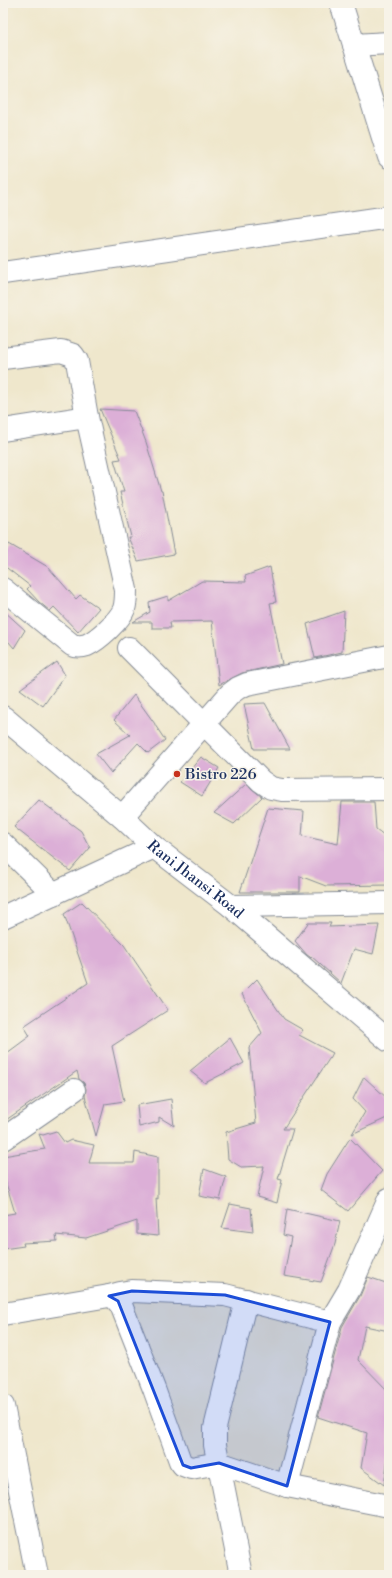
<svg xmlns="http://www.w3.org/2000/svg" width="392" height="1578" viewBox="0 0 392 1578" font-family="'Libre Bodoni',serif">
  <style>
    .building { fill: #dcafd7 }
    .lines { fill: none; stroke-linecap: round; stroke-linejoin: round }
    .minor-casing { stroke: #858b95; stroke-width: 24 }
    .minor { stroke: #fff; stroke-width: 22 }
    .marked { fill: #1d4ed8; fill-opacity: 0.2; stroke: #1d4ed8; stroke-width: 3; stroke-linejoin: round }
    .poi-dot { fill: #c8321e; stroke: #f7f3e8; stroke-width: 1.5 }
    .labels { text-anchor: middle; stroke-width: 3; stroke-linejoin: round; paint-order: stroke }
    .poi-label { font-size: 15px; fill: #1b2f5e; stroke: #f7f3e8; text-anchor: start }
    .street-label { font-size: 15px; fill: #1b2f5e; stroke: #f7f3e8 }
  </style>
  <rect width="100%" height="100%" fill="#f7f3e8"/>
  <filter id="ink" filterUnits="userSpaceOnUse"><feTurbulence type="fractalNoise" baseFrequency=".025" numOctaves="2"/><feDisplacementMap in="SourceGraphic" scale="8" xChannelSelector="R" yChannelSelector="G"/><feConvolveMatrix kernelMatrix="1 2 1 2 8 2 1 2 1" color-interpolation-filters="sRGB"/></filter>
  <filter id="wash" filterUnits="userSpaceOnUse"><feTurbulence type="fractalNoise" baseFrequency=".012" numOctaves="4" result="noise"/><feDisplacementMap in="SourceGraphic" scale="16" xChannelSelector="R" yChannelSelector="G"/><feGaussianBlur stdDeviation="0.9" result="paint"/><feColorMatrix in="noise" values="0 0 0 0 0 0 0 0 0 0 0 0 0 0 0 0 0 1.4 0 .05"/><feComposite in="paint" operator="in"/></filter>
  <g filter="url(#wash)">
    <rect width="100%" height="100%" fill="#efe7cc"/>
    <g id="blocks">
      <!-- building -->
      <g class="building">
        <path d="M 100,409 L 134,411 L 146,442 L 161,491 L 162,491 L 174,554 L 138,561 L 128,537 L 131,537 L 120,492 L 124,492 L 114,460 L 121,459 Z"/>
        <path d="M 9,544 L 48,567 L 76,599 L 80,595 L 99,608 L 78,632 L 54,607 L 50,611 L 39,602 L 27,589 L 30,586 L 3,565 L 3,554 Z"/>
        <path d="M 270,567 L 276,602 L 270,603 L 282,664 L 242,673 L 219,685 L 212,621 L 170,622 L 171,628 L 152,628 L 152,622 L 133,622 L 150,612 L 149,602 L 168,596 L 168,601 L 202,581 L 246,582 L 245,576 Z"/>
        <path d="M 3,610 L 25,630 L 14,648 L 3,635 Z"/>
        <path d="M 344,611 L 342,652 L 315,658 L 307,624 Z"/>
        <path d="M 57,662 L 65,675 L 43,706 L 20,689 Z"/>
        <path d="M 134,695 L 155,724 L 155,725 L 165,740 L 148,753 L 138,743 L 111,773 L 96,754 L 130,735 L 114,720 Z"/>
        <path d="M 265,703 L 290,749 L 254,749 L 244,704 Z"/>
        <path d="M 201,757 L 219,768 L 202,796 L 180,782 Z"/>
        <path d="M 246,784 L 262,797 L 234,824 L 214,813 Z"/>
        <path d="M 39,800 L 81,831 L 90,848 L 70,871 L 14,827 Z"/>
        <path d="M 342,802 L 374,802 L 376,829 L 389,839 L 389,885 L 326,886 L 300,876 L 300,892 L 240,892 L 268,808 L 304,811 L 302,836 L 338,844 Z"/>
        <path d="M 82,902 L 124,945 L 168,1010 L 112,1046 L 124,1101 L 105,1104 L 96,1136 L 85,1096 L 86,1089 L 84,1083 L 79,1079 L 77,1071 L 3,1122 L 3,1056 L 30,1036 L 24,1026 L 88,983 L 64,914 Z"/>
        <path d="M 308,923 L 331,923 L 329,927 L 379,925 L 373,954 L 354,949 L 341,983 L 311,956 L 310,957 L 307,955 L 295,941 Z"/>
        <path d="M 257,979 L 284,1019 L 303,1030 L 299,1035 L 333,1053 L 283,1129 L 293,1129 L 278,1179 L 282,1180 L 277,1203 L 257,1197 L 264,1166 L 241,1167 L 228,1159 L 226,1132 L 256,1123 L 249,1048 L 262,1033 L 242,994 Z"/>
        <path d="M 230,1038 L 244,1063 L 205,1083 L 190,1071 Z"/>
        <path d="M 364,1077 L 389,1100 L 389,1117 L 352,1134 L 365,1112 L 353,1099 Z"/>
        <path d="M 171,1099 L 174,1126 L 159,1117 L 159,1122 L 139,1127 L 137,1105 Z"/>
        <path d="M 56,1131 L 65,1143 L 71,1140 L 94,1145 L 89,1163 L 134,1163 L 135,1152 L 158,1157 L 158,1199 L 156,1198 L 158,1236 L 137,1234 L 137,1221 L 86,1238 L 56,1235 L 57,1241 L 23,1243 L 24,1246 L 3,1249 L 3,1215 L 15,1213 L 3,1173 L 3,1156 L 45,1149 L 39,1134 L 43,1135 Z"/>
        <path d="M 350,1138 L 382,1171 L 348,1211 L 321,1190 L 327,1174 Z"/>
        <path d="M 204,1169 L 226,1177 L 220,1200 L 199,1196 Z"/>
        <path d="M 230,1204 L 251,1208 L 253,1232 L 222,1228 Z"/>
        <path d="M 287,1209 L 340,1221 L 335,1244 L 321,1282 L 284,1276 L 291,1237 L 283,1235 Z"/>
        <path d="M 368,1277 L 389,1284 L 389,1331 L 365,1326 L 358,1360 L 389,1392 L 389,1449 L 384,1485 L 361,1468 L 367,1433 L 318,1417 L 342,1327 L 360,1296 Z"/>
      </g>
    </g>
  </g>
  <g filter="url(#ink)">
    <use href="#blocks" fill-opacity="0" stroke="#858b95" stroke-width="1"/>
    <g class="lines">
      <defs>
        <g id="minor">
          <path d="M 341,3 L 389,157"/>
          <path d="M 354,45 L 389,43"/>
          <path d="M 3,273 L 389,217"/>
          <path d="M 3,358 L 61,351 L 73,355 L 77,361 L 87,417"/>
          <path d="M 3,430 L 87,417 L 126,590 C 126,596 126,603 124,609 C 120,620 98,640 87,645 C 81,647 77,647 72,645 L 3,589"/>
          <path d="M 129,648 L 261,781 L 271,788 L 282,790 L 389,789"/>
          <path id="s1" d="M 3,717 L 122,817 L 154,847 L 231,906 L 389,1041"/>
          <path d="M 122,817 L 230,694 L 238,688 L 247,684 L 389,656"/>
          <path d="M 3,844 L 54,894"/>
          <path d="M 231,906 L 389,903"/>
          <path d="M 3,917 L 154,847"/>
          <path d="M 3,1139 L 74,1090"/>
          <path d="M 109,1296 L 120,1293 L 132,1291 L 225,1295 L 330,1322"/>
          <path d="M 3,1314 L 109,1296 L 114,1297 L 121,1305 L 154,1389 L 180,1461 L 183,1465 L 191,1468 L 219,1463 L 287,1486 L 389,1506"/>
          <path d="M 3,1406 L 37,1575"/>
          <path d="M 287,1486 L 330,1322 L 349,1290 L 389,1199"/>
          <path d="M 241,1575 L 215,1445 L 215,1428 L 246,1300"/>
        </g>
      </defs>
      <!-- minor casing -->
      <use href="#minor" class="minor-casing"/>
      <!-- minor -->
      <use href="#minor" class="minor"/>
    </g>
  </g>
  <!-- marked area -->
  <path class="marked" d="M 132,1291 L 225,1295 L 330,1322 L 287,1486 L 219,1463 L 191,1468 L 183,1465 L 118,1301 L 109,1296 Z"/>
  <!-- markers -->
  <circle class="poi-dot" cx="177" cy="774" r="4"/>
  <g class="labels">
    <!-- poi labels -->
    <g class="poi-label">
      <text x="185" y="779">Bistro 226</text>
    </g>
    <!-- street labels -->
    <g class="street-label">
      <text dy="5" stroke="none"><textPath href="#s1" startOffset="252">Rani Jhansi Road</textPath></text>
    </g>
  </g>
  <!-- margin -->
  <rect width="392" height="1578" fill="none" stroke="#f7f3e8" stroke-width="16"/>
</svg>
